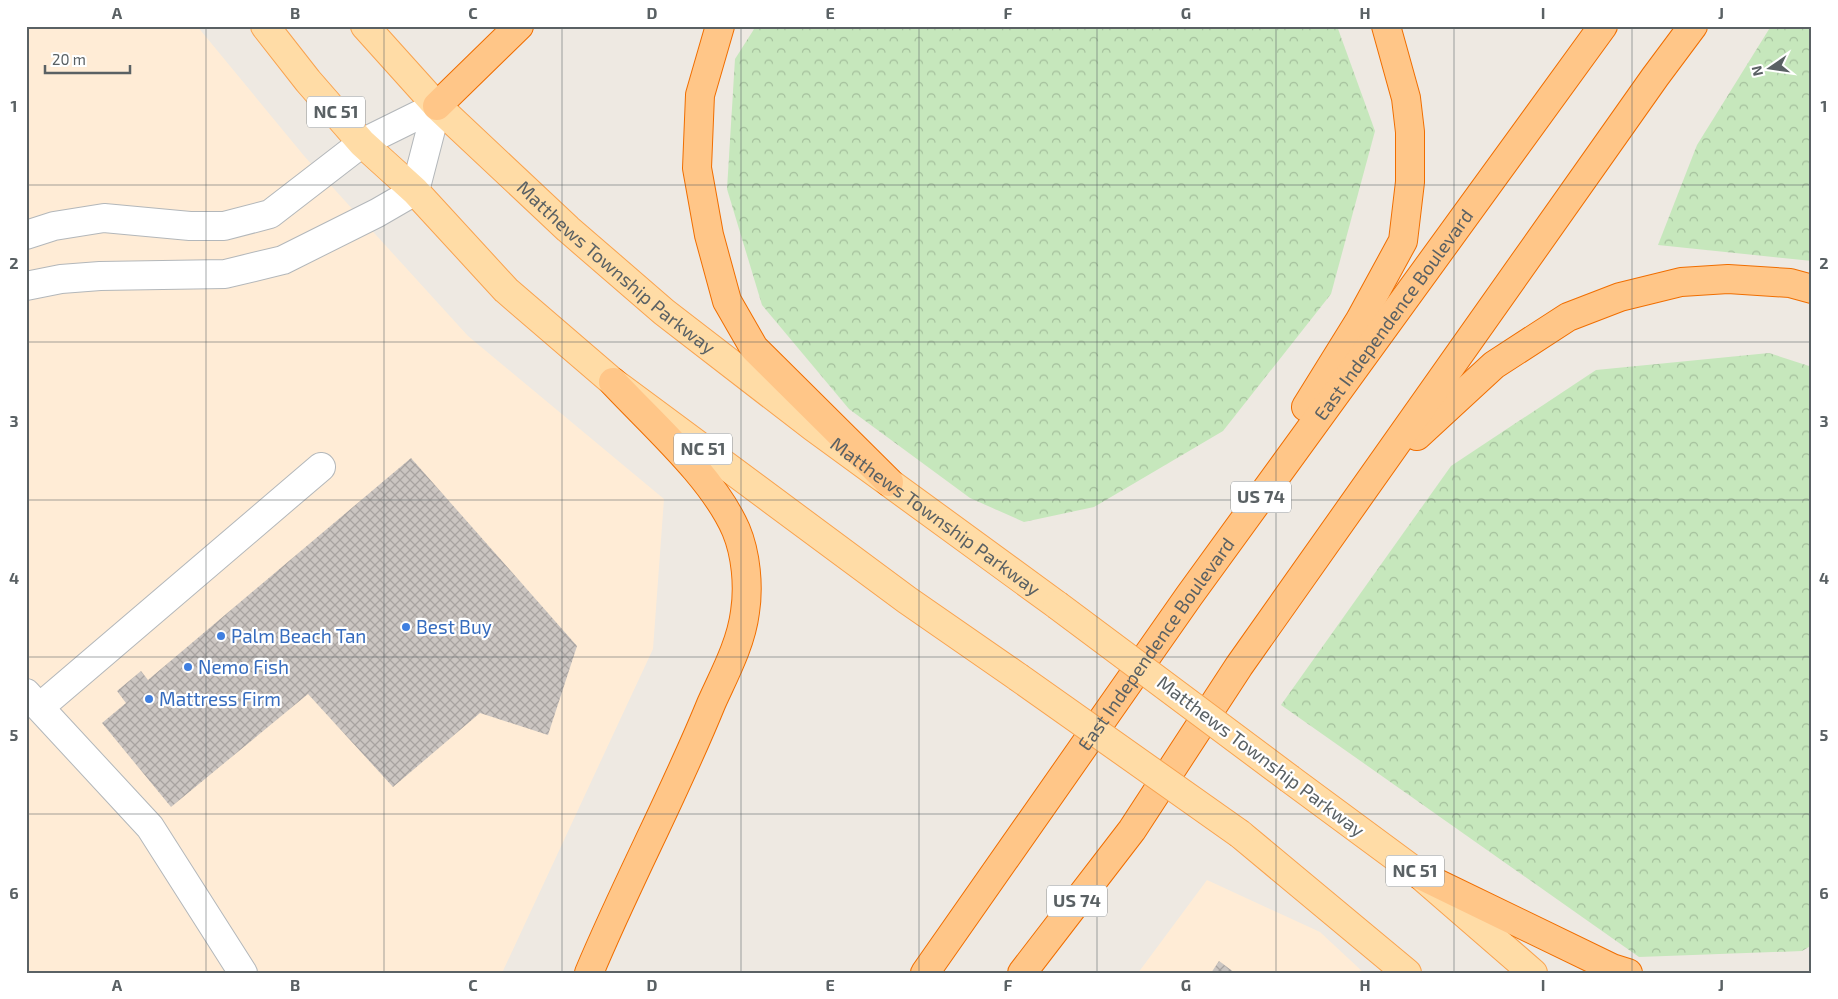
<svg xmlns="http://www.w3.org/2000/svg" width="1838" height="999" viewBox="0 0 1838 999" font-family="'Exo 2',sans-serif">
  <style>
    .commercial { fill: #ffecd6 }
    .forest { fill: url(#forest-crowns) }
    .building { fill: url(#building-cross-hatch) }
    .lines { fill: none; stroke-linecap: round; stroke-linejoin: round }
    .minor-casing { stroke: #b3b7ba; stroke-width: 30 }
    .major-casing { stroke: #f9a34f; stroke-width: 30 }
    .highway-casing { stroke: #f06e00; stroke-width: 30 }
    .minor { stroke: #fff; stroke-width: 28 }
    .major { stroke: #ffdca6; stroke-width: 28 }
    .highway { stroke: #ffc688; stroke-width: 28 }
    .major-bridge-casing { stroke: #f9a34f; stroke-width: 30; stroke-linecap: butt }
    .major-bridge { stroke: #ffdca6; stroke-width: 28 }
    .grid { fill: none; stroke: #5a6164; stroke-width: 1; stroke-opacity: 0.55 }
    .shop-dot { fill: #3f7fe0; stroke: #fff; stroke-width: 2 }
    .labels { text-anchor: middle; stroke-width: 4.5; stroke-linejoin: round; paint-order: stroke }
    .shield { fill: #fff; stroke: #8c9092; stroke-width: 1 }
    .shield-label { font-size: 18px; font-weight: bold; fill: #5a6164 }
    .street-label { font-size: 19px; fill: #5a6164; stroke: #fff }
    .shop-label { font-size: 19px; fill: #366cbe; stroke: #fff; text-anchor: start }
    .neatline { fill: none; stroke: #5a6164; stroke-width: 2 }
    .grid-label { font-size: 16px; text-anchor: middle; font-weight: bold; fill: #5a6164 }
  </style>
  <defs>
    <pattern id="forest-crowns" width="20" height="18" patternUnits="userSpaceOnUse" patternTransform="scale(1.25)"><rect width="20" height="18" fill="#c6e7bc"/><path d="M2 6a3 3 0 1 1 6 0M12 15a3 3 0 1 1 6 0" fill="none" stroke="#a4bf9c"/></pattern>
    <pattern id="building-cross-hatch" width="8" height="8" patternUnits="userSpaceOnUse" patternTransform="scale(1.25)"><rect width="8" height="8" fill="#cbc5c1"/><path d="M0 0l8 8M0 8l8-8" fill="none" stroke="#a8a3a0"/></pattern>
  </defs>
  <rect width="100%" height="100%" fill="#eee9e2"/>
  <!-- commercial -->
  <g class="commercial">
    <path d="M 26,26 L 197,26 L 305,157 L 468,336 L 664,499 L 653,649 L 502,973 L 26,973 Z"/>
    <path d="M 1207,880 L 1320,932 L 1364,973 L 1138,973 Z"/>
  </g>
  <!-- forest -->
  <g class="forest">
    <path d="M 756,26 L 1337,26 L 1375,131 L 1331,294 L 1223,431 L 1094,507 L 1024,522 L 970,498 L 849,409 L 762,305 L 727,189 L 735,59 Z"/>
    <path d="M 1771,26 L 1812,26 L 1812,261 L 1658,245 L 1697,145 Z"/>
    <path d="M 1769,353 L 1812,367 L 1812,945 L 1802,951 L 1639,957 L 1281,705 L 1451,466 L 1596,370 Z"/>
  </g>
  <!-- building -->
  <g class="building">
    <path d="M 411,458 L 577,646 L 548,735 L 480,713 L 393,787 L 308,694 L 171,807 L 102,723 L 126,703 L 117,691 L 141,671 L 148,680 Z"/>
    <path d="M 1219,961 L 1235,973 L 1211,973 Z"/>
  </g>
  <g class="lines">
    <defs>
      <g id="minor">
        <path d="M 26,235 L 54,226 L 104,218 L 190,226 L 224,226 L 270,214 L 362,143 L 437,106"/>
        <path d="M 26,286 L 61,279 L 100,276 L 225,274 L 283,260 L 377,213 L 415,191 L 437,106"/>
        <path d="M 26,693 L 150,827 L 243,973"/>
        <path d="M 40,707 L 321,467"/>
      </g>
      <g id="major">
        <path d="M 265,26 L 308,81 L 362,143 L 415,191 L 506,290 L 613,382 L 907,600 L 1018,677"/>
        <path id="s1" d="M 365,26 L 437,106 L 568,229 L 664,312 L 813,427 L 1057,605"/>
        <path d="M 1290,779 L 1420,875 L 1533,973"/>
        <path d="M 1240,834 L 1407,973"/>
      </g>
      <g id="highway">
        <path d="M 720,26 L 700,95 L 697,168 L 709,235 L 727,301 L 754,348 L 889,482"/>
        <path d="M 437,106 L 519,26"/>
        <path d="M 1306,407 L 1360,320 L 1403,241 L 1410,182 L 1410,132 L 1406,98 L 1386,26"/>
        <path d="M 1417,436 L 1494,365 L 1568,317 L 1620,297 L 1681,282 L 1728,279 L 1790,283 L 1812,289"/>
        <path d="M 1420,875 L 1612,968 L 1628,973"/>
        <path d="M 589,973 C 627,882 674,795 711,704 C 724,675 741,644 745,612 C 749,586 746,554 736,530 C 713,477 652,424 613,382"/>
        <path id="s2" d="M 925,973 L 1189,596 L 1603,26"/>
        <path d="M 1022,973 L 1132,830 L 1239,666 L 1655,77 L 1693,26"/>
      </g>
    </defs>
    <!-- minor casing -->
    <use href="#minor" class="minor-casing"/>
    <!-- major casing -->
    <use href="#major" class="major-casing"/>
    <!-- highway casing -->
    <use href="#highway" class="highway-casing"/>
    <!-- minor -->
    <use href="#minor" class="minor"/>
    <!-- major -->
    <use href="#major" class="major"/>
    <!-- highway -->
    <use href="#highway" class="highway"/>
    <defs>
      <g id="major-bridge">
        <path d="M 1057,605 L 1290,779"/>
        <path d="M 1018,677 L 1240,834"/>
      </g>
    </defs>
    <!-- major-bridge casing -->
    <use href="#major-bridge" class="major-bridge-casing"/>
    <!-- major-bridge -->
    <use href="#major-bridge" class="major-bridge"/>
  </g>
  <!-- grid -->
  <path class="grid" d="M 206,26 L 206,973M 384,26 L 384,973M 562,26 L 562,973M 741,26 L 741,973M 919,26 L 919,973M 1097,26 L 1097,973M 1276,26 L 1276,973M 1454,26 L 1454,973M 1632,26 L 1632,973M 26,185 L 1812,185M 26,342 L 1812,342M 26,500 L 1812,500M 26,657 L 1812,657M 26,814 L 1812,814"/>
  <!-- markers -->
  <g class="shop-dot">
    <circle cx="406" cy="627" r="5"/>
    <circle cx="221" cy="636" r="5"/>
    <circle cx="188" cy="667" r="5"/>
    <circle cx="149" cy="699" r="5"/>
  </g>
  <g class="labels">
    <!-- shield labels -->
    <g class="shield">
      <rect x="307" y="96.5" width="58" height="31" rx="4"/>
      <rect x="674" y="433.5" width="58" height="31" rx="4"/>
      <rect x="1231" y="481.5" width="60" height="31" rx="4"/>
      <rect x="1386" y="855.5" width="58" height="31" rx="4"/>
      <rect x="1047" y="885.5" width="60" height="31" rx="4"/>
    </g>
    <g class="shield-label">
      <text x="336" y="118">NC 51</text>
      <text x="703" y="455">NC 51</text>
      <text x="1261" y="503">US 74</text>
      <text x="1415" y="877">NC 51</text>
      <text x="1077" y="907">US 74</text>
    </g>
    <!-- street labels -->
    <g class="street-label">
      <text dy="7" stroke="none"><textPath href="#s1" startOffset="349">Matthews Township Parkway</textPath></text>
      <text dy="7" stroke="none"><textPath href="#s2" startOffset="808">East Independence Boulevard</textPath></text>
      <text dy="7" stroke="none"><textPath href="#s1" startOffset="754">Matthews Township Parkway</textPath></text>
      <text dy="7" stroke="none"><textPath href="#s2" startOffset="402">East Independence Boulevard</textPath></text>
      <text transform="translate(1261 756) rotate(37)" y="7">Matthews Township Parkway</text>
    </g>
    <!-- shop labels -->
    <g class="shop-label">
      <text x="416" y="634">Best Buy</text>
      <text x="231" y="643">Palm Beach Tan</text>
      <text x="198" y="674">Nemo Fish</text>
      <text x="159" y="706">Mattress Firm</text>
    </g>
  </g>
  <!-- border -->
  <rect width="1838" height="999" fill="none" stroke="#ffffff" stroke-width="55"/>
  <!-- north arrow -->
  <g transform="translate(1770 68) rotate(257)" stroke="#ffffff" stroke-width="4" paint-order="stroke">
  <path d="M0-4L9 19L0 12L-9 19Z" fill="#5a6164"/>
  <text y="-8" font-size="14" font-weight="bold" text-anchor="middle" fill="#5a6164">N</text>
  </g>
  <!-- scale -->
  <path d="M45 65v8h85v-8" fill="none" stroke="#5a6164" stroke-width="2.5"/>
  <text x="52" y="65" font-size="15" fill="#5a6164" stroke="#ffffff" stroke-width="4" paint-order="stroke">20 m</text>
  <rect x="28" y="28" width="1782" height="944" class="neatline"/>
  <g class="grid-label">
    <text x="117" y="19">A</text>
    <text x="295" y="19">B</text>
    <text x="473" y="19">C</text>
    <text x="652" y="19">D</text>
    <text x="830" y="19">E</text>
    <text x="1008" y="19">F</text>
    <text x="1186" y="19">G</text>
    <text x="1365" y="19">H</text>
    <text x="1543" y="19">I</text>
    <text x="1721" y="19">J</text>
    <text x="14" y="112">1</text>
    <text x="1824" y="112">1</text>
    <text x="14" y="269">2</text>
    <text x="1824" y="269">2</text>
    <text x="14" y="427">3</text>
    <text x="1824" y="427">3</text>
    <text x="14" y="584">4</text>
    <text x="1824" y="584">4</text>
    <text x="14" y="741">5</text>
    <text x="1824" y="741">5</text>
    <text x="14" y="899">6</text>
    <text x="1824" y="899">6</text>
    <text x="117" y="991">A</text>
    <text x="295" y="991">B</text>
    <text x="473" y="991">C</text>
    <text x="652" y="991">D</text>
    <text x="830" y="991">E</text>
    <text x="1008" y="991">F</text>
    <text x="1186" y="991">G</text>
    <text x="1365" y="991">H</text>
    <text x="1543" y="991">I</text>
    <text x="1721" y="991">J</text>
  </g>
</svg>
